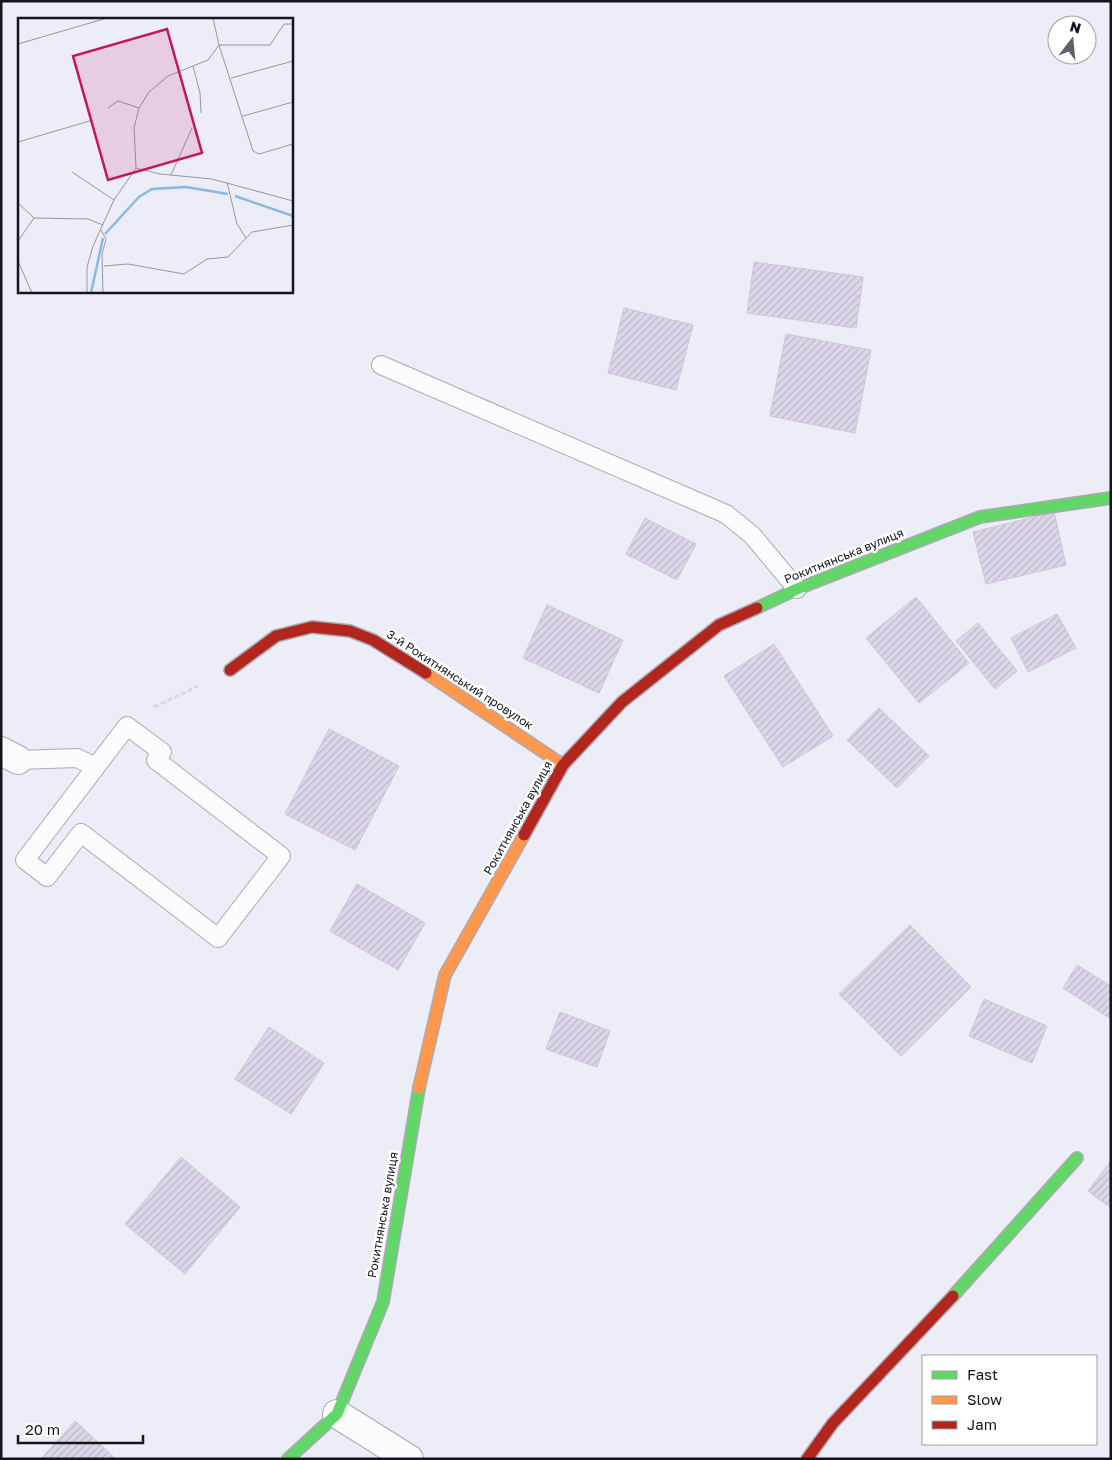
<svg xmlns="http://www.w3.org/2000/svg" width="1112" height="1460" viewBox="0 0 1112 1460" font-family="'Golos Text',sans-serif">
  <style>
    .building { fill: url(#building-hatch); stroke: #cac7d2 }
    .lines { fill: none; stroke-linecap: round; stroke-linejoin: round }
    .lane-casing { stroke: #aaaab5; stroke-width: 20 }
    .street-casing { stroke: #aaaab5; stroke-width: 30 }
    .fast-casing { stroke: #aaaab5; stroke-width: 14 }
    .slow-casing { stroke: #aaaab5; stroke-width: 14 }
    .jam-casing { stroke: #aaaab5; stroke-width: 14 }
    .path { stroke: #d9d9dd; stroke-width: 3; stroke-dasharray: 5 2.5; stroke-linecap: butt }
    .lane { stroke: #fcfcfe; stroke-width: 18 }
    .street { stroke: #fcfcfe; stroke-width: 28 }
    .fast { stroke: #63d668; stroke-width: 11 }
    .slow { stroke: #ff974d; stroke-width: 11 }
    .jam { stroke: #b3261e; stroke-width: 11 }
    .labels { text-anchor: middle; stroke-width: 5; stroke-linejoin: round; paint-order: stroke }
    .street-label { font-size: 12px; fill: #14141f; stroke: #fff }
    .inset-river { fill: none; stroke: #8abae3; stroke-width: 2.5 }
    .inset-road { fill: none; stroke: #9696a1; stroke-width: 1 }
    .view { fill: #c2185b; fill-opacity: 0.15; stroke: #c2185b; stroke-width: 2.5 }
    .inset-edge { fill: none; stroke: #14141f; stroke-width: 2.5 }
  </style>
  <defs>
    <pattern id="building-hatch" width="6" height="6" patternUnits="userSpaceOnUse" patternTransform="scale(1.25)"><rect width="6" height="6" fill="#ded6ea"/><path d="M-1 1l2-2M0 6l6-6M5 7l2-2" fill="none" stroke="#beb7c8"/></pattern>
  </defs>
  <rect width="100%" height="100%" fill="#ededf8"/>
  <!-- building -->
  <g class="building">
    <path d="M 754,262 L 863,277 L 856,328 L 747,313 Z"/>
    <path d="M 624,308 L 693,325 L 676,390 L 608,373 Z"/>
    <path d="M 786,334 L 871,350 L 855,433 L 770,416 Z"/>
    <path d="M 1054,512 L 1066,565 L 986,584 L 973,532 Z"/>
    <path d="M 645,518 L 696,544 L 677,580 L 626,554 Z"/>
    <path d="M 916,597 L 969,663 L 919,703 L 866,638 Z"/>
    <path d="M 547,605 L 623,640 L 599,693 L 523,658 Z"/>
    <path d="M 1057,614 L 1076,648 L 1028,672 L 1011,638 Z"/>
    <path d="M 978,623 L 1017,671 L 995,689 L 956,641 Z"/>
    <path d="M 774,644 L 833,736 L 783,767 L 724,676 Z"/>
    <path d="M 879,708 L 929,756 L 897,788 L 847,740 Z"/>
    <path d="M 329,729 L 399,766 L 355,850 L 285,814 Z"/>
    <path d="M 357,884 L 425,923 L 398,970 L 330,931 Z"/>
    <path d="M 910,925 L 971,987 L 901,1056 L 839,994 Z"/>
    <path d="M 1077,965 L 1111,986 L 1111,1019 L 1063,988 Z"/>
    <path d="M 984,999 L 1047,1026 L 1032,1063 L 969,1036 Z"/>
    <path d="M 560,1012 L 610,1031 L 597,1067 L 546,1049 Z"/>
    <path d="M 269,1027 L 324,1063 L 291,1114 L 235,1079 Z"/>
    <path d="M 181,1157 L 240,1207 L 185,1274 L 125,1224 Z"/>
    <path d="M 1111,1161 L 1111,1208 L 1088,1191 Z"/>
    <path d="M 75,1421 L 116,1459 L 41,1459 Z"/>
  </g>
  <g class="lines">
    <defs>
      <g id="lane">
        <path d="M 381,365 L 726,514 L 752,535 L 797,589"/>
        <path d="M 127,726 L 162,752 L 156,760 L 281,856 L 218,938 L 81,833 L 47,877 L 25,860 Z"/>
        <path d="M 18,760 L 77,758 L 96,767"/>
      </g>
      <g id="street">
        <path d="M 1,751 L 18,760"/>
        <path d="M 337,1414 L 409,1459"/>
      </g>
      <g id="fast">
        <path d="M 757,608 L 797,589 L 980,517 L 1111,498"/>
        <path d="M 953,1296 L 1077,1158"/>
        <path d="M 288,1459 L 337,1414 L 383,1302 L 419,1088"/>
      </g>
      <g id="slow">
        <path d="M 426,673 L 563,765"/>
        <path d="M 419,1088 L 445,975 L 524,835"/>
      </g>
      <g id="jam">
        <path d="M 230,670 L 276,636 L 312,627 L 350,631 L 373,640 L 426,673"/>
        <path d="M 524,835 L 563,765 L 622,702 L 719,625 L 757,608"/>
        <path d="M 807,1459 L 833,1423 L 953,1296"/>
      </g>
    </defs>
    <!-- lane casing -->
    <use href="#lane" class="lane-casing"/>
    <!-- street casing -->
    <use href="#street" class="street-casing"/>
    <!-- fast casing -->
    <use href="#fast" class="fast-casing"/>
    <!-- slow casing -->
    <use href="#slow" class="slow-casing"/>
    <!-- jam casing -->
    <use href="#jam" class="jam-casing"/>
    <!-- path -->
    <path class="path" d="M 154,707 L 198,686"/>
    <!-- lane -->
    <use href="#lane" class="lane"/>
    <!-- street -->
    <use href="#street" class="street"/>
    <!-- fast -->
    <use href="#fast" class="fast"/>
    <!-- slow -->
    <use href="#slow" class="slow"/>
    <!-- jam -->
    <use href="#jam" class="jam"/>
  </g>
  <g class="labels">
    <!-- street labels -->
    <g class="street-label">
      <text transform="translate(844 556) rotate(-22)" y="4">Рокитнянська вулиця</text>
      <text transform="translate(460 680) rotate(33)" y="4">3-й Рокитнянський провулок</text>
      <text transform="translate(518 818) rotate(-61)" y="4">Рокитнянська вулиця</text>
      <text transform="translate(383 1215) rotate(-80)" y="4">Рокитнянська вулиця</text>
    </g>
  </g>
  <!-- overview -->
  <g transform="translate(18 18)">
    <rect width="275" height="275" fill="#ededf8"/>
    <path class="inset-river" d="M 217,178 L 275,198M 87,216 L 121,179 L 134,171 L 168,169 L 210,176M 73,275 L 85,220"/>
    <path class="inset-road" d="M 195,0 L 201,27 L 235,133 L 241,136 L 275,126M 0,26 L 89,0M 175,48 L 182,75 L 183,95M 213,60 L 275,43M 90,90 L 100,83 L 121,90M 225,98 L 275,84M 0,124 L 75,102M 118,150 L 142,156 L 194,161 L 275,183M 54,154 L 96,182M 153,157 L 174,110M 209,164 L 219,206 L 228,220M 0,185 L 16,200 L 70,201 L 85,207M 83,212 L 88,221 L 84,236 L 85,275M 0,223 L 16,200M 0,243 L 14,275M 86,248 L 110,246 L 166,256 L 189,241 L 210,239 L 234,214 L 275,207M 69,275 L 69,249 L 75,228 L 96,182 L 118,150 L 116,110 L 121,90 L 131,74 L 150,58 L 190,42 L 201,27 L 252,27 L 266,6 L 275,6"/>
    <path class="view" d="M 149,11 L 184,135 L 90,162 L 55,38 Z"/>
    <rect width="275" height="275" class="inset-edge"/>
  </g>
  <!-- border -->
  <rect width="1112" height="1460" fill="none" stroke="#14141f" stroke-width="5"/>
  <!-- legend -->
  <rect x="922" y="1355" width="175" height="90" fill="#ffffff" stroke="#a1a1a5"/>
  <rect x="932" y="1371" width="25" height="8" fill="#63d668" stroke="#a1a1a5"/>
  <text x="967" y="1380" font-size="15" fill="#14141f">Fast</text>
  <rect x="932" y="1396" width="25" height="8" fill="#ff974d" stroke="#a1a1a5"/>
  <text x="967" y="1405" font-size="15" fill="#14141f">Slow</text>
  <rect x="932" y="1421" width="25" height="8" fill="#b3261e" stroke="#a1a1a5"/>
  <text x="967" y="1430" font-size="15" fill="#14141f">Jam</text>
  <!-- north arrow -->
  <g transform="translate(1072 40) rotate(16)"><circle r="24" fill="#ffffff" stroke="#a1a1a5"/>
  <path d="M0-4L9 19L0 12L-9 19Z" fill="#60606b"/>
  <text y="-8" font-size="14" font-weight="bold" text-anchor="middle" fill="#14141f">N</text>
  </g>
  <!-- scale -->
  <path d="M18 1435v8h125v-8" fill="none" stroke="#14141f" stroke-width="2.5"/>
  <text x="25" y="1435" font-size="15" fill="#14141f" stroke="#ffffff" stroke-width="4" paint-order="stroke">20 m</text>
</svg>
